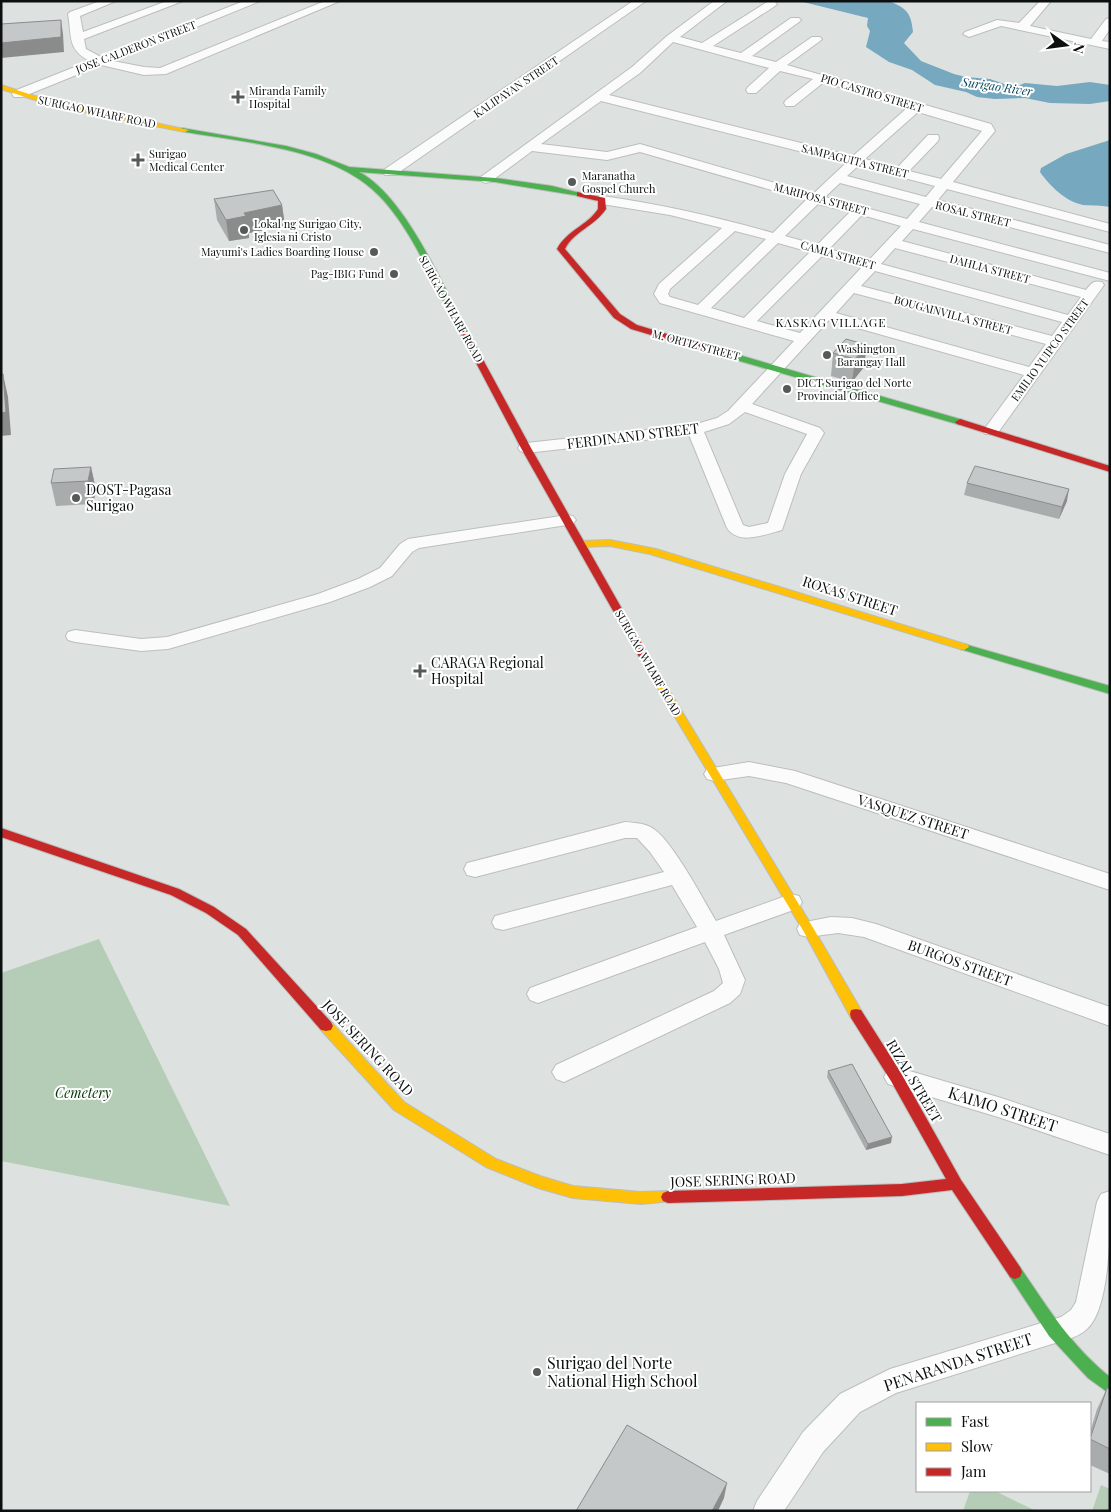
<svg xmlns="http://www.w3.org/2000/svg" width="1111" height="1512" viewBox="0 0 1111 1512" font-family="'Playfair Display',serif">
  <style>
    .green { fill: #b5cdb6 }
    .water { fill: #76a9c0 }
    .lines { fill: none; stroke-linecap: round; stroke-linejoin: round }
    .street-casing { stroke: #bbbebd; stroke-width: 2 }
    .fast-casing { stroke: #bbbebd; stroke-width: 2 }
    .slow-casing { stroke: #bbbebd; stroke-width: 2 }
    .jam-casing { stroke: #bbbebd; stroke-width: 2 }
    .street { fill: #fafbfa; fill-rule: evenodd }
    .fast { fill: #4caf50; fill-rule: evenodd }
    .slow { fill: #ffc107; fill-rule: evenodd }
    .jam { fill: #c62828; fill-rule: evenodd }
    .wall { fill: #a9acac }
    .shaded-wall { fill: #8a8c8c }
    .building { fill: #c5c8c8; stroke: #8a8c8c }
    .poi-dot { fill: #555958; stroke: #fff; stroke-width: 2 }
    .labels { text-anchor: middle; stroke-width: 4; stroke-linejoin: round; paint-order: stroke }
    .far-street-label { font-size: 11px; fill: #0c0f0f; stroke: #fff }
    .far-poi-label { font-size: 11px; fill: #0c0f0f; stroke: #fff; text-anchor: start }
    .far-water-label { font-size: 12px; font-style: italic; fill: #08475e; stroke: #fff }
    .far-neighbourhood-label { font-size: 12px; letter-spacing: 1px; fill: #0c0f0f; stroke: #fff }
    .street-label { font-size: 14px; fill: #0c0f0f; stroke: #fff }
    .poi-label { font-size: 14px; fill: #0c0f0f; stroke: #fff; text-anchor: start }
    .park-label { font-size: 14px; font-style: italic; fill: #003606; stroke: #fff }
    .near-street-label { font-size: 16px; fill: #0c0f0f; stroke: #fff }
    .near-poi-label { font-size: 16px; fill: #0c0f0f; stroke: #fff; text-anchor: start }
  </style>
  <rect width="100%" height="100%" fill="#dde2e1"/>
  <!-- green -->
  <g class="green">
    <path d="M 99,939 L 230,1206 L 1,1161 L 1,973 Z"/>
    <path d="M 1101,1485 L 1110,1489 L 1110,1511 L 1092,1511 Z"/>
    <path d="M 970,1491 L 995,1491 L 1036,1511 L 963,1511 Z"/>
  </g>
  <!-- water -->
  <g class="water">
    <path d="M 799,1 L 888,1 C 908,8 911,14 913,32 L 904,43 L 921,61 L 954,74 L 966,77 L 990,79 L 1007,85 L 1017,86 L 1025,83 L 1057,86 L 1090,82 L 1110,85 L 1110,101 L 1090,104 L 1050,103 L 1025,98 L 995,99 L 977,97 L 966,92 L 935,85 L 912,70 L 889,62 L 866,47 L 870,31 L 867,26 L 868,18 Z"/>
    <path d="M 1110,140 L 1110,207 C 1100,205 1092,206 1083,205 C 1065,201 1050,186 1040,172 L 1041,168 L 1066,154 Z"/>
  </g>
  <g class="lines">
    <defs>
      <g id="street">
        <path d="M 100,1 L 116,1 L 80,16 L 83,32 L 167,1 L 183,1 L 84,39 L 86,49 L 101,57 L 244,1 L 260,1 L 113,61 L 144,67 L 160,68 L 325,1 L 340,1 L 166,74 L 144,75 L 101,65 L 22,97 L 14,97 L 12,94 L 14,91 L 90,61 C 67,50 72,36 68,14 L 70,12 Z"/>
        <path d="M 633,1 L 646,1 L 395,175 L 385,175 L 383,172 L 385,169 Z"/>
        <path d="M 714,1 L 727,1 L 680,37 L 702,43 L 767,2 L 775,2 L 777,4 L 775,6 L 713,46 L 741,53 L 791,18 L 799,18 L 801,20 L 799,22 L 752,56 L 776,62 L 812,37 L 820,37 L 822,39 L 820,41 L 787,65 L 991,124 L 995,131 L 953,182 L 1110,224 L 1110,232 L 947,189 L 938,200 L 1110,245 L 1110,253 L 932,207 L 919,222 L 1110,273 L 1110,281 L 913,229 L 902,241 L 1086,290 C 1091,283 1094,280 1102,282 L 1104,285 L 997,434 L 985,434 L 983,431 L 1024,375 L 829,320 L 752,404 L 820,428 L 824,433 L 801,474 L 782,530 C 766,534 739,546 727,528 L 689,435 L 526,453 L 520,451 L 518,448 L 520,445 L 526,443 L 693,425 L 717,418 L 728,411 L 794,341 L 660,303 L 654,294 L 659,284 L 722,228 L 670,215 L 602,204 L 595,200 L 597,197 L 602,196 C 660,204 717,217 773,233 L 806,200 L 640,152 L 607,160 L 532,151 L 490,182 L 485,183 L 478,179 L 632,67 L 667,36 ZM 673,42 L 769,68 L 748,87 L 746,90 L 748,93 L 756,93 L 780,71 L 813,79 L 786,100 L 784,103 L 786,106 L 794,106 L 824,82 L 907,108 L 853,156 L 609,95 L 640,73 ZM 601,101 L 846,163 L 813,194 L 640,144 L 607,152 L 541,144 ZM 918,112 L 982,131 L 941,179 L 909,171 L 938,141 L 939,138 L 938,135 L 928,135 L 897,168 L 865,159 ZM 858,166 L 935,186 L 926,197 L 847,176 ZM 840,183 L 920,204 L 907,219 L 825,197 ZM 818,204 L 850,212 L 817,245 L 785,236 ZM 862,215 L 901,226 L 869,260 L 829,249 ZM 735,231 L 766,239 L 698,305 L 670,297 L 668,294 L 670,289 ZM 778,243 L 810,252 L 744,318 L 711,308 ZM 895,248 L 1081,297 L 1068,315 L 881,264 ZM 822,256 L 862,267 L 800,333 L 757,321 ZM 875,271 L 1062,322 L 1052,336 L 861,286 ZM 854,293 L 1046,344 L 1029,367 L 836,313 ZM 745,412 L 807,434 L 785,474 L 768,523 L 749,527 L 743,525 L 704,432 L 729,424 Z"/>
        <path d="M 1040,1 L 1051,1 L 1030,26 L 1091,39 L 1106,19 L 1110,18 L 1110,29 L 1102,41 L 1110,42 L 1110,49 L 1001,26 L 969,37 L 963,34 L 965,32 L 997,20 L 1019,23 Z"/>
        <path d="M 567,515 L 573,516 L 576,520 L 573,524 L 419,548 L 412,552 L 392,576 L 370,587 L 330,602 L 168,649 L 141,651 L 75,642 L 68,640 L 66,636 L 68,632 L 75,630 L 141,639 L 167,637 L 318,594 L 358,579 L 380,568 L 400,544 L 408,539 Z"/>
        <path d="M 749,762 L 795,771 L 1110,874 L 1110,890 L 786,783 L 749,776 L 714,781 L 707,779 L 704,774 L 707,769 Z"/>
        <path d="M 625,822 C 635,823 647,823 655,830 C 674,844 703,899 716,921 L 791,894 L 799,896 L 802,902 L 799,908 L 724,935 L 745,980 L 740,994 L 730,1003 L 564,1082 L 556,1079 L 552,1072 L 556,1065 L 714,991 L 723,983 L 719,969 L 705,942 L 546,1000 L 538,1003 L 530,1000 L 527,994 L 530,988 L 697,927 L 672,885 L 503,930 L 495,928 L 492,922 L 495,916 L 664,872 L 650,852 L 637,838 L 625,838 L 475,877 L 467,875 L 464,869 L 467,863 L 475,861 Z"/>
        <path d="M 831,917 L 852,918 L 876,924 L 1110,1007 L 1110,1026 L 864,937 L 838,933 L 808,937 L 800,935 L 797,929 L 800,923 Z"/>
        <path d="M 896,1067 L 998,1097 L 1110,1134 L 1110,1155 L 998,1117 L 888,1084 L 884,1077 L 888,1070 Z"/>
        <path d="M 1110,1191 C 1110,1225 1111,1305 1088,1328 C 1082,1334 1075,1337 1068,1339 L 896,1393 L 860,1412 L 823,1452 L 784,1511 L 753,1511 L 757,1501 L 803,1432 L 840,1394 L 890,1369 L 1061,1317 L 1071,1310 L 1076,1302 L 1097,1202 L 1101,1194 Z"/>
      </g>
      <g id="fast">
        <path d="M 182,128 L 286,146 L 316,154 L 349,167 L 495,178 L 552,186 L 584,194 L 580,196 L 495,182 L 359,172 C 403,195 439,277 462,321 L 458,324 L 454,321 C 432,280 407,219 372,189 C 325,148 244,142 185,132 L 181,130 Z"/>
        <path d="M 708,346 L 963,420 L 965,422 L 960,425 L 957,424 L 705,351 L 704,349 Z"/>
        <path d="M 964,644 L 1110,686 L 1110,694 L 960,649 L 959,647 L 960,645 Z"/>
        <path d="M 1015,1265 L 1020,1267 C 1047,1307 1072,1347 1110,1377 L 1110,1394 L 1088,1378 L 1049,1336 L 1010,1277 L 1008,1272 L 1010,1267 Z"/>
      </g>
      <g id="slow">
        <path d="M 1,85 L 54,102 L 189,130 L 185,132 L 53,106 L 1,89 Z"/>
        <path d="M 610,540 L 656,549 L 968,645 L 969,647 L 964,650 L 960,649 L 650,554 L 610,546 L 580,547 L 575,544 L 580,541 Z"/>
        <path d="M 647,659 L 652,662 L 812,926 L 861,1010 L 862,1014 L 861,1018 L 856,1019 L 851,1018 L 804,932 L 642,662 Z"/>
        <path d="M 326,1021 L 331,1022 L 404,1102 L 496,1159 L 540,1176 L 573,1186 L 641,1192 L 668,1191 L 673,1193 L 675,1197 L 673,1201 L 641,1204 L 573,1198 L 538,1188 L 486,1167 L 394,1110 L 321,1030 L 319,1026 L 321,1022 Z"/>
      </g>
      <g id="jam">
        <path d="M 577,192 L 605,198 L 606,209 C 595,226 574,231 565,249 L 620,314 L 637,325 L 711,347 L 711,351 L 705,351 L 631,329 L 614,318 L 557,249 C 567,230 587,226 598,209 L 598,201 L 577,196 Z"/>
        <path d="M 458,318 L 462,321 L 531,448 L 652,662 L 651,664 L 647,665 L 642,662 L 521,448 L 454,321 Z"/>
        <path d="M 960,419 L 1110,466 L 1110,472 L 957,424 L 955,422 Z"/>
        <path d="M 1,828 L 179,889 L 214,907 L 246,929 L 331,1022 L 333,1026 L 331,1030 L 326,1031 L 321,1030 L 238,935 L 206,913 L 171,895 L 1,837 Z"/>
        <path d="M 856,1009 L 861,1010 L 901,1073 L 961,1180 L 1020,1267 L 1022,1272 L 1020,1277 L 1015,1279 L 1010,1277 L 952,1190 L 902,1196 L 668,1203 L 663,1201 L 661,1197 L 663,1193 L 668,1191 L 902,1184 L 946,1179 L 891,1081 L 851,1018 L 850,1014 L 851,1010 Z"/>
      </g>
    </defs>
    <!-- street casing -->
    <use href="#street" class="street-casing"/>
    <!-- fast casing -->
    <use href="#fast" class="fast-casing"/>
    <!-- slow casing -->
    <use href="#slow" class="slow-casing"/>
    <!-- jam casing -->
    <use href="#jam" class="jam-casing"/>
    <!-- street -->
    <use href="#street" class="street"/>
    <!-- fast -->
    <use href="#fast" class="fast"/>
    <!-- slow -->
    <use href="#slow" class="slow"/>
    <!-- jam -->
    <use href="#jam" class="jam"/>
  </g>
  <!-- wall -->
  <g class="wall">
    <path d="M 214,199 L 282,205 L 285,226 L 249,233 L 249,238 L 229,241 L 217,220 Z"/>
    <path d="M 846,339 L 864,367 L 852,382 L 831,376 L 833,353 Z"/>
    <path d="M 91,467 L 96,490 L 93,504 L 56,506 L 51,483 Z"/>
    <path d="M 967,483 L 1067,501 L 1059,519 L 964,495 Z"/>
    <path d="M 828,1071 L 891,1143 L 866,1150 L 827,1077 Z"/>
    <path d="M 1107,1388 L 1110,1389 L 1110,1474 L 1090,1465 L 1090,1432 L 1097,1409 Z"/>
  </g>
  <!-- shaded-wall -->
  <g class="shaded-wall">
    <path d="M 61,20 L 63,34 L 64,52 L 1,58 L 1,43 Z"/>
    <path d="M 282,205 L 285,226 L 249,233 L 249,238 L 229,241 L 226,220 L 244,213 Z"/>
    <path d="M 867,345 L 864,367 L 852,382 L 855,359 Z"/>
    <path d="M 3,374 L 8,397 L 11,435 L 1,436 Z"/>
    <path d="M 91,467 L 96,490 L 93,504 L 88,481 Z"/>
    <path d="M 1069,489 L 1067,501 L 1059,519 L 1062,507 Z"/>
    <path d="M 892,1137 L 891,1143 L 866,1150 L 868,1144 Z"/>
    <path d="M 727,1483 L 724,1498 L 718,1511 L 712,1511 Z"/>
  </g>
  <!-- building -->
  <g class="building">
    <path d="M 61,20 L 61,37 L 1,43 L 1,24 Z"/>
    <path d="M 273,190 L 282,205 L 244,213 L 246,216 L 226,220 L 214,199 Z"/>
    <path d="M 846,339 L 867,345 L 855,359 L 833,353 Z"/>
    <path d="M 1,374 L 3,374 L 6,412 L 1,413 Z"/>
    <path d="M 975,466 L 1069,489 L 1062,507 L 967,483 Z"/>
    <path d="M 91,467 L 88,481 L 51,483 L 54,469 Z"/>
    <path d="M 852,1064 L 892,1137 L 868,1144 L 828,1071 Z"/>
    <path d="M 1107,1388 L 1110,1389 L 1110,1449 L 1090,1439 Z"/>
    <path d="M 627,1425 L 727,1483 L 712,1511 L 576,1511 Z"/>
  </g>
  <!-- markers -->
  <g class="poi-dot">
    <path d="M235.5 89.5h5v5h5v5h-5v5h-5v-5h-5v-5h5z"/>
    <path d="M135.5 152.5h5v5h5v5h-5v5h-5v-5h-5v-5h5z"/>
    <circle cx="572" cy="182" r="5"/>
    <circle cx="244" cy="230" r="5"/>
    <circle cx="374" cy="252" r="5"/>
    <circle cx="394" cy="274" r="5"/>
    <circle cx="827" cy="355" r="5"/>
    <circle cx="787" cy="389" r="5"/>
    <circle cx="76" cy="498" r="5"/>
    <path d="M417.5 663.5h5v5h5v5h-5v5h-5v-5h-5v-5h5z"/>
    <circle cx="537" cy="1372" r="5"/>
  </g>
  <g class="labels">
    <!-- far-street labels -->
    <g class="far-street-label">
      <text transform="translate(136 47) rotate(-21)" y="4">JOSE CALDERON STREET</text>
      <text transform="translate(516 87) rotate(-34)" y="4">KALIPAYAN STREET</text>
      <text transform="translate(872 93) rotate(17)" y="4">PIO CASTRO STREET</text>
      <text transform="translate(97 112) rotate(12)" y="4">SURIGAO WHARF ROAD</text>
      <text transform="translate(855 161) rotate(14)" y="4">SAMPAGUITA STREET</text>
      <text transform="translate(821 199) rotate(15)" y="4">MARIPOSA STREET</text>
      <text transform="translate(973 214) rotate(14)" y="4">ROSAL STREET</text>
      <text transform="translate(838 255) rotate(16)" y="4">CAMIA STREET</text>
      <text transform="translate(990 269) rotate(15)" y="4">DAHLIA STREET</text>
      <text transform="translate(451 309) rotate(61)" y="4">SURIGAO WHARF ROAD</text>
      <text transform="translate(953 315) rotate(15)" y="4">BOUGAINVILLA STREET</text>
      <text transform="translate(696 345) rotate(15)" y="4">M. ORTIZ STREET</text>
      <text transform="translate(1050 350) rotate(-54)" y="4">EMILIO YUIPCO STREET</text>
      <text transform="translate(648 663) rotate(60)" y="4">SURIGAO WHARF ROAD</text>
    </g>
    <!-- far-poi labels -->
    <g class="far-poi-label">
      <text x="249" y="95">Miranda Family<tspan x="249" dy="13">Hospital</tspan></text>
      <text x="149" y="158">Surigao<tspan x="149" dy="13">Medical Center</tspan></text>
      <text x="582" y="180">Maranatha<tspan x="582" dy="13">Gospel Church</tspan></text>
      <text x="254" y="228">Lokal ng Surigao City,<tspan x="254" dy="13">Iglesia ni Cristo</tspan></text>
      <text x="364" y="256" text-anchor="end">Mayumi's Ladies Boarding House</text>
      <text x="384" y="278" text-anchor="end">Pag-IBIG Fund</text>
      <text x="837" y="353">Washington<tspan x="837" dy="13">Barangay Hall</tspan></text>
      <text x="797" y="387">DICT Surigao del Norte<tspan x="797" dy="13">Provincial Office</tspan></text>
    </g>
    <!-- far-water labels -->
    <g class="far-water-label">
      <text transform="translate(997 87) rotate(8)" y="4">Surigao River</text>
    </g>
    <!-- far-neighbourhood labels -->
    <g class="far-neighbourhood-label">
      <text x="831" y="327">KASKAG VILLAGE</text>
    </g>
    <!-- street labels -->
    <g class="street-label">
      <text transform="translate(633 436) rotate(-7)" y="5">FERDINAND STREET</text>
      <text transform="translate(850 596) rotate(18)" y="5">ROXAS STREET</text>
      <text transform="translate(913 817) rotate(18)" y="5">VASQUEZ STREET</text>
      <text transform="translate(960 963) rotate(20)" y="5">BURGOS STREET</text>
      <text transform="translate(368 1048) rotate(47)" y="5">JOSE SERING ROAD</text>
      <text transform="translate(914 1081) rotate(59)" y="5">RIZAL STREET</text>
      <text transform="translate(733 1180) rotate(-2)" y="5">JOSE SERING ROAD</text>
    </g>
    <!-- poi labels -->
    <g class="poi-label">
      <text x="86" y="495">DOST-Pagasa<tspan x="86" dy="16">Surigao</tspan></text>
      <text x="431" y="668">CARAGA Regional<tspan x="431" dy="16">Hospital</tspan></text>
    </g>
    <!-- park labels -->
    <g class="park-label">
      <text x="83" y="1098">Cemetery</text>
    </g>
    <!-- near-street labels -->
    <g class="near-street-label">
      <text transform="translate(1003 1109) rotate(18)" y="6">KAIMO STREET</text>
      <text transform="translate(958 1362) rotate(-18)" y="6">PENARANDA STREET</text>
    </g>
    <!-- near-poi labels -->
    <g class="near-poi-label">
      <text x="547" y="1369">Surigao del Norte<tspan x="547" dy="18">National High School</tspan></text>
    </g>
  </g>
  <!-- border -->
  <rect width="1111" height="1512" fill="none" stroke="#0c0f0f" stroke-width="5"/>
  <!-- legend -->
  <rect x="916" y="1402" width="175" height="90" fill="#ffffff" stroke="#9e9f9f"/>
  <rect x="926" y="1418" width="25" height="8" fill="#4caf50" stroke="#9e9f9f"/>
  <text x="961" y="1427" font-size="15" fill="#0c0f0f">Fast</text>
  <rect x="926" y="1443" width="25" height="8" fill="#ffc107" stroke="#9e9f9f"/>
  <text x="961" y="1452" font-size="15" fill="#0c0f0f">Slow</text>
  <rect x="926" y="1468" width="25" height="8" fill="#c62828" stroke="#9e9f9f"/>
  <text x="961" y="1477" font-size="15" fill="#0c0f0f">Jam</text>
  <!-- north arrow -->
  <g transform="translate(1066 45) rotate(104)" stroke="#ffffff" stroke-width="4" paint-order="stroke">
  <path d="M0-4L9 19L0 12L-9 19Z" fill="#0c0f0f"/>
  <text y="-8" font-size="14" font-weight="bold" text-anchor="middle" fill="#0c0f0f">N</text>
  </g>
</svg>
